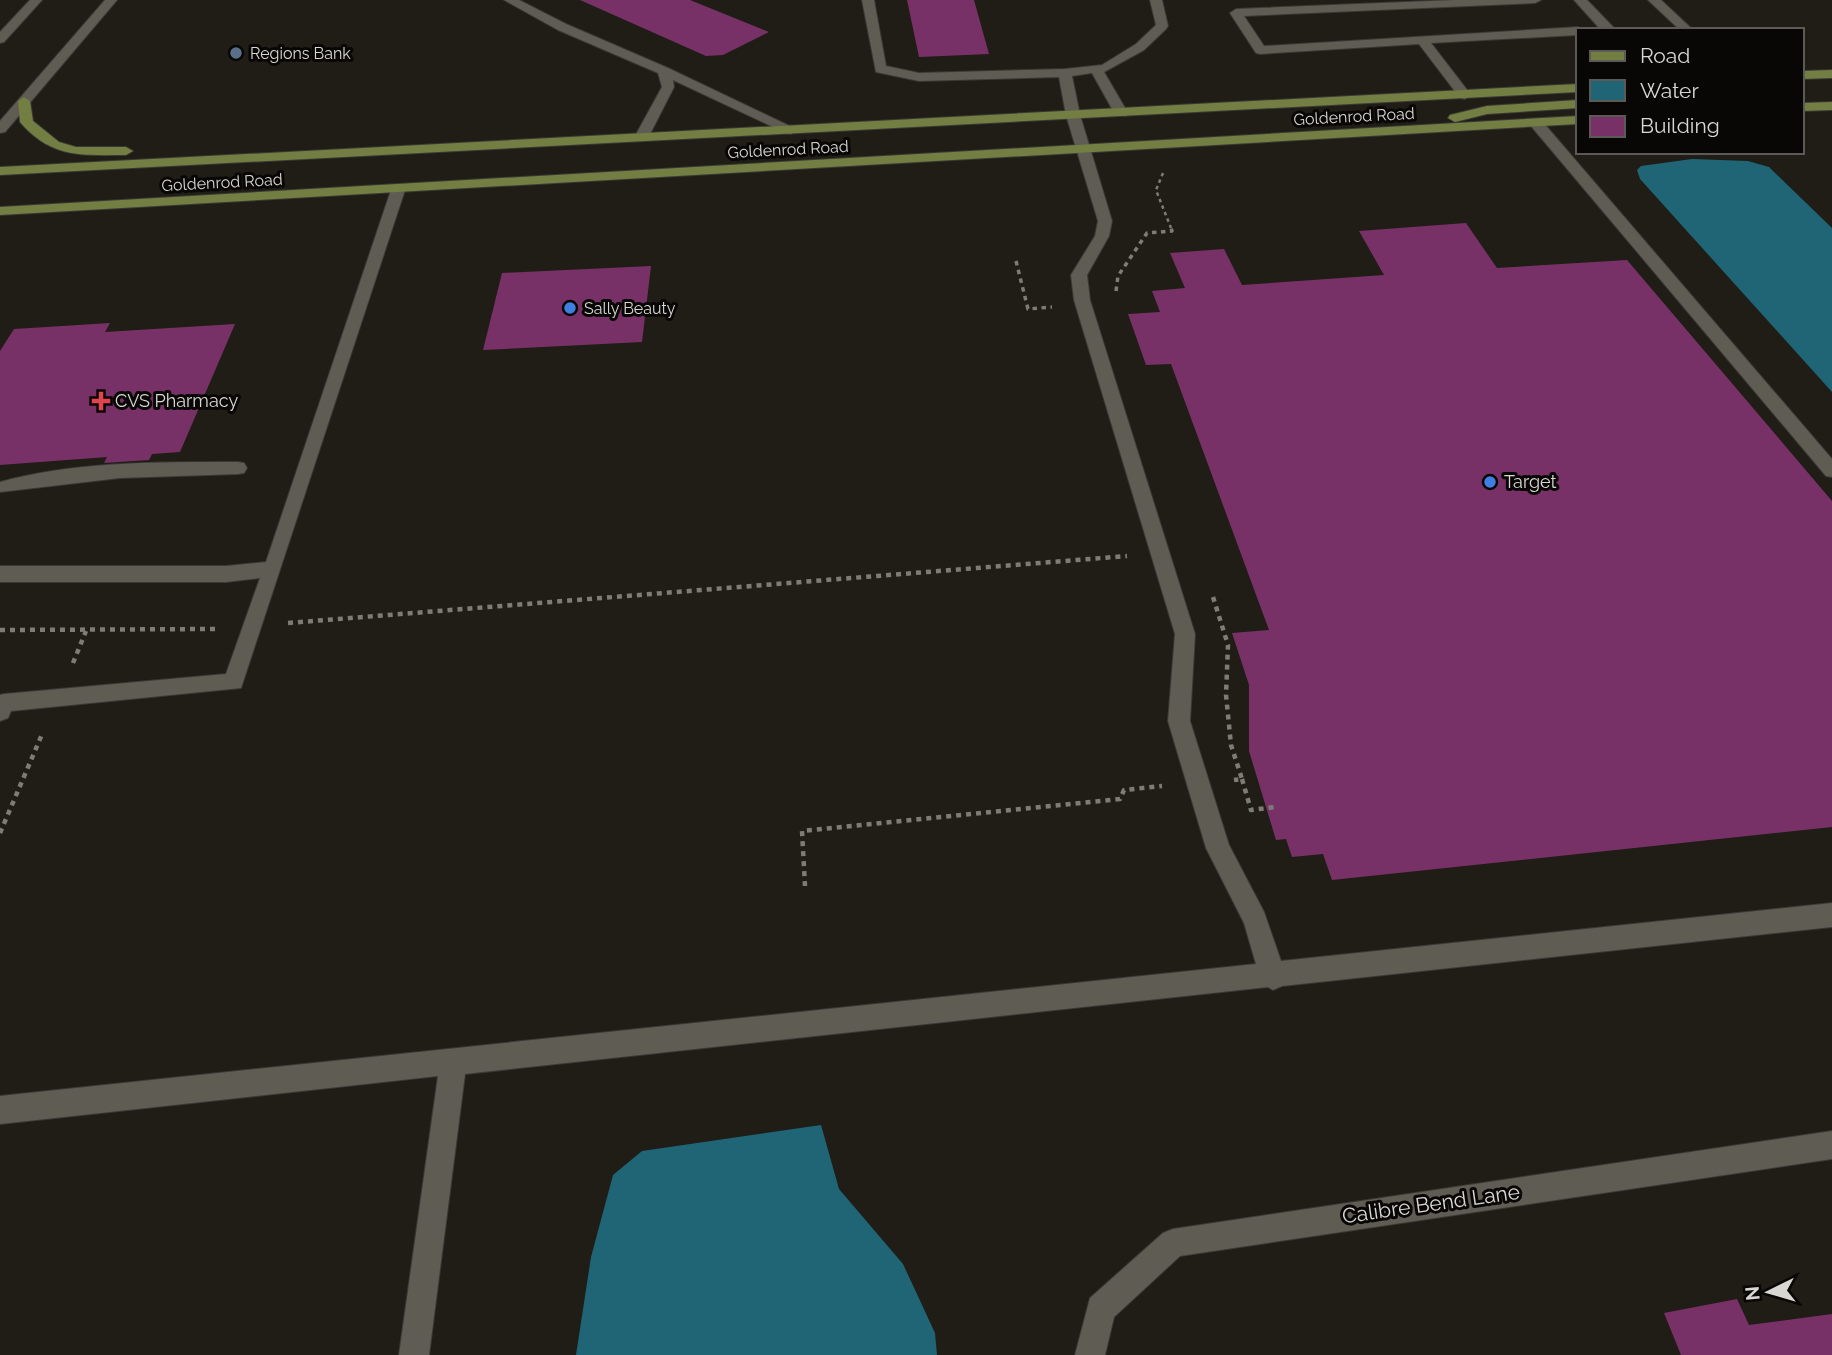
<svg xmlns="http://www.w3.org/2000/svg" width="1832" height="1355" viewBox="0 0 1832 1355" font-family="Raleway,sans-serif">
  <style>
    .water { fill: #1f6576 }
    .building { fill: #783167 }
    .lines { fill: none; stroke-linecap: round; stroke-linejoin: round }
    .minor-casing { stroke: #3b3935; stroke-width: 2 }
    .major-casing { stroke: #3b3935; stroke-width: 2 }
    .path-far2 { stroke: #7e7c76; stroke-width: 2.5; stroke-dasharray: 3.5 3.5; stroke-linecap: butt }
    .path-far1 { stroke: #7e7c76; stroke-width: 3.5; stroke-dasharray: 4.5 4.5; stroke-linecap: butt }
    .path { stroke: #7e7c76; stroke-width: 4.5; stroke-dasharray: 5 5; stroke-linecap: butt }
    .minor { fill: #5f5c54; fill-rule: evenodd }
    .major { fill: #727e42; fill-rule: evenodd }
    .service-dot { fill: #5c6f8a; stroke: #080705; stroke-width: 2.5 }
    .shop-dot { fill: #3f7fe0; stroke: #080705; stroke-width: 2.5 }
    .health-dot { fill: #e0444e; stroke: #080705; stroke-width: 2.5 }
    .labels { text-anchor: middle; stroke-width: 6; stroke-linejoin: round; paint-order: stroke }
    .far-poi-label { font-size: 16px; fill: #d9d7d2; stroke: #080705; text-anchor: start }
    .far-street-label { font-size: 16px; fill: #d9d7d2; stroke: #080705 }
    .poi-label { font-size: 18px; fill: #d9d7d2; stroke: #080705; text-anchor: start }
    .near-street-label { font-size: 21px; fill: #d9d7d2; stroke: #080705 }
  </style>
  <rect width="100%" height="100%" fill="#1f1d16"/>
  <!-- water -->
  <g class="water">
    <path d="M 1692,159 L 1748,161 L 1769,167 L 1832,228 L 1832,392 L 1640,179 L 1637,170 L 1641,166 Z"/>
    <path d="M 821,1125 L 839,1189 L 903,1264 L 935,1333 L 937,1355 L 576,1355 L 591,1257 L 613,1175 L 642,1151 Z"/>
  </g>
  <!-- building -->
  <g class="building">
    <path d="M 580,0 L 690,0 L 769,32 L 723,55 L 706,56 Z"/>
    <path d="M 907,0 L 974,0 L 989,54 L 919,57 Z"/>
    <path d="M 1466,223 L 1497,268 L 1627,260 L 1832,501 L 1832,827 L 1332,880 L 1323,854 L 1292,857 L 1286,839 L 1276,840 L 1249,751 L 1249,685 L 1232,633 L 1269,630 L 1171,364 L 1146,365 L 1128,314 L 1160,312 L 1152,291 L 1185,288 L 1170,253 L 1224,249 L 1242,285 L 1384,275 L 1359,231 Z"/>
    <path d="M 651,266 L 642,342 L 483,350 L 502,273 Z"/>
    <path d="M 110,323 L 105,332 L 235,324 L 180,452 L 152,454 L 149,460 L 104,463 L 107,457 L 0,465 L 0,351 L 14,329 Z"/>
    <path d="M 1737,1299 L 1749,1325 L 1832,1314 L 1832,1355 L 1681,1355 L 1664,1313 Z"/>
  </g>
  <g class="lines">
    <defs>
      <g id="minor">
        <path d="M 30,0 L 42,0 L 4,42 L 0,43 L 0,32 Z"/>
        <path d="M 105,0 L 117,0 L 5,132 L 0,133 L 0,121 Z"/>
        <path d="M 504,0 L 519,0 L 566,24 L 668,68 L 798,130 L 791,134 L 786,133 L 673,80 L 674,87 L 648,138 L 646,141 L 636,141 L 634,138 L 662,87 L 658,73 L 558,30 Z"/>
        <path d="M 862,0 L 874,0 L 886,66 L 919,73 L 1065,69 L 1102,65 L 1136,44 L 1156,25 L 1150,0 L 1162,0 L 1168,26 L 1166,29 L 1144,50 L 1104,72 L 1128,113 L 1126,116 L 1116,116 L 1092,73 L 1072,76 L 1080,115 L 1112,221 L 1109,236 L 1087,275 L 1090,300 L 1195,634 L 1190,721 L 1229,845 L 1264,912 L 1281,961 L 1832,903 L 1832,927 L 1282,986 L 1273,990 L 1268,987 L 465,1074 L 429,1355 L 399,1355 L 438,1076 L 0,1124 L 0,1096 L 1256,964 L 1244,923 L 1206,848 L 1168,721 L 1175,634 L 1074,300 L 1071,275 L 1095,236 L 1098,221 L 1066,115 L 1059,77 L 919,81 L 876,72 Z"/>
        <path d="M 1455,0 L 1541,0 L 1535,3 L 1244,16 L 1264,46 L 1578,27 L 1583,30 L 1578,30 L 1578,35 L 1431,43 L 1471,95 L 1465,99 L 1460,98 L 1419,44 L 1260,54 L 1256,53 L 1230,13 L 1236,9 Z"/>
        <path d="M 1574,0 L 1587,0 L 1616,30 L 1601,30 Z"/>
        <path d="M 1648,0 L 1661,0 L 1693,30 L 1680,30 Z"/>
        <path d="M 1536,119 L 1541,120 L 1832,459 L 1832,477 L 1826,476 L 1531,126 L 1529,123 Z"/>
        <path d="M 398,186 L 405,190 L 241,688 L 11,711 L 8,718 L 0,721 L 0,695 L 4,694 L 226,674 L 260,578 L 226,582 L 0,582 L 0,566 L 226,566 L 266,562 L 391,190 Z"/>
        <path d="M 238,462 L 244,463 L 247,468 L 244,473 L 238,474 L 120,478 L 0,492 L 0,482 C 76,461 160,462 238,462 Z"/>
        <path d="M 1832,1131 L 1832,1159 L 1180,1256 L 1114,1317 L 1105,1355 L 1075,1355 L 1090,1298 L 1163,1233 L 1173,1229 Z"/>
      </g>
      <g id="major">
        <path d="M 1832,70 L 1832,78 L 1802,79 L 1802,71 Z"/>
        <path d="M 1578,84 L 1578,92 L 0,175 L 0,167 Z"/>
        <path d="M 24,97 L 30,101 L 33,121 L 59,142 L 76,147 L 126,147 L 133,151 L 126,155 C 82,155 52,159 20,122 L 18,101 Z"/>
        <path d="M 1578,100 L 1578,108 L 1487,114 L 1455,122 L 1448,118 L 1450,115 L 1487,106 Z"/>
        <path d="M 1832,102 L 1832,110 L 1802,111 L 1802,103 Z"/>
        <path d="M 1578,116 L 1578,124 L 0,215 L 0,207 Z"/>
      </g>
    </defs>
    <!-- minor casing -->
    <use href="#minor" class="minor-casing"/>
    <!-- major casing -->
    <use href="#major" class="major-casing"/>
    <!-- path-far2 -->
    <path class="path-far2" d="M 1163,173 L 1156,190 L 1171,228"/>
    <!-- path-far1 -->
    <g class="path-far1">
      <path d="M 1016,261 L 1028,309 L 1052,307"/>
      <path d="M 1116,291 L 1118,276 L 1147,233 L 1172,231 L 1170,226"/>
    </g>
    <!-- path -->
    <g class="path">
      <path d="M 1213,597 L 1228,645 L 1226,695 L 1231,745 L 1242,779 L 1234,780"/>
      <path d="M 288,623 L 1127,556"/>
      <path d="M 0,630 L 216,629"/>
      <path d="M 73,663 L 86,631"/>
      <path d="M 1242,779 L 1251,810 L 1275,807"/>
      <path d="M 0,833 L 43,732"/>
      <path d="M 805,886 L 802,831 L 1120,799 L 1124,790 L 1162,786"/>
    </g>
    <!-- minor -->
    <use href="#minor" class="minor"/>
    <!-- major -->
    <use href="#major" class="major"/>
  </g>
  <!-- markers -->
  <circle class="service-dot" cx="236" cy="53" r="7"/>
  <g class="shop-dot">
    <circle cx="570" cy="308" r="7"/>
    <circle cx="1490" cy="482" r="7"/>
  </g>
  <path class="health-dot" d="M97.5 390.5h7v7h7v7h-7v7h-7v-7h-7v-7h7z"/>
  <g class="labels">
    <!-- far-poi labels -->
    <g class="far-poi-label">
      <text x="250" y="59">Regions Bank</text>
      <text x="584" y="314">Sally Beauty</text>
    </g>
    <!-- far-street labels -->
    <g class="far-street-label">
      <text transform="translate(1354 116) rotate(-3)" y="6">Goldenrod Road</text>
      <text transform="translate(788 149) rotate(-3)" y="6">Goldenrod Road</text>
      <text transform="translate(222 182) rotate(-3)" y="6">Goldenrod Road</text>
    </g>
    <!-- poi labels -->
    <g class="poi-label">
      <text x="115" y="407">CVS Pharmacy</text>
      <text x="1504" y="488">Target</text>
    </g>
    <!-- near-street labels -->
    <g class="near-street-label">
      <text transform="translate(1431 1204) rotate(-8)" y="7">Calibre Bend Lane</text>
    </g>
  </g>
  <!-- legend -->
  <rect x="1576" y="28" width="228" height="126" fill="#080705" stroke="#5c5a57" stroke-width="2"/>
  <rect x="1590" y="51" width="35" height="10" fill="#727e42" stroke="#5c5a57" stroke-width="2"/>
  <text x="1640" y="63" font-size="21" fill="#d9d7d2">Road</text>
  <rect x="1590" y="80" width="35" height="21" fill="#1f6576" stroke="#5c5a57" stroke-width="2"/>
  <text x="1640" y="98" font-size="21" fill="#d9d7d2">Water</text>
  <rect x="1590" y="116" width="35" height="21" fill="#783167" stroke="#5c5a57" stroke-width="2"/>
  <text x="1640" y="133" font-size="21" fill="#d9d7d2">Building</text>
  <!-- north arrow -->
  <g transform="translate(1769 1292) rotate(265)" stroke="#080705" stroke-width="5" paint-order="stroke">
  <path d="M0-5L12 26L0 18L-12 26Z" fill="#d9d7d2"/>
  <text y="-10" font-size="19" font-weight="bold" text-anchor="middle" fill="#d9d7d2">N</text>
  </g>
</svg>
